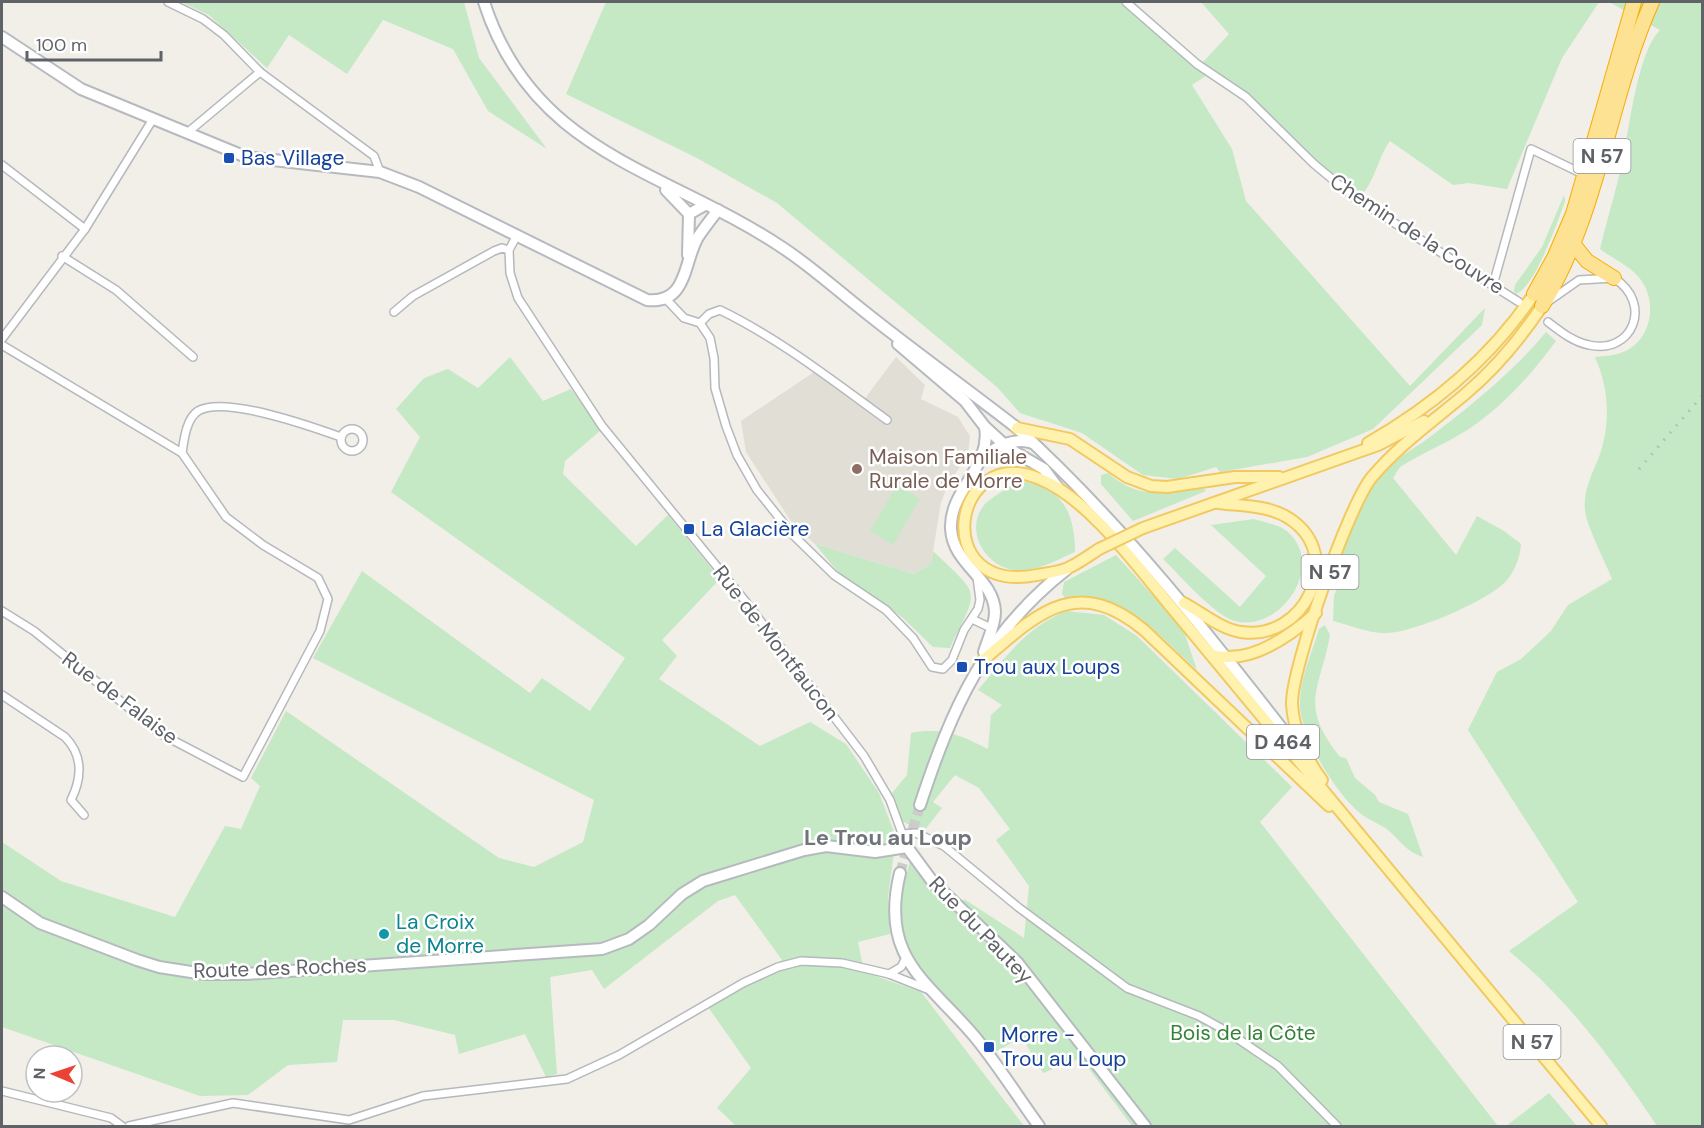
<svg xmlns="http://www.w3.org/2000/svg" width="1704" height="1128" viewBox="0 0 1704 1128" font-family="'DM Sans',sans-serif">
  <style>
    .education { fill: #e1ded6 }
    .green { fill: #c5e8c5 }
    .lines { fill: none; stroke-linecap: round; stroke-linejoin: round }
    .secondary-tunnel { stroke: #ccccc8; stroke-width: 10; stroke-dasharray: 10 5; stroke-linecap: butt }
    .street-casing { stroke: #b5b8bc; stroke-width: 10 }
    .secondary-casing { stroke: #b6babf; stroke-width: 14 }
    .primary-casing { stroke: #f2c960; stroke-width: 14 }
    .highway-casing { stroke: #f9ab00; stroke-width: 16 }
    .street { stroke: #fff; stroke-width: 7 }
    .secondary { stroke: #fff; stroke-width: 10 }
    .primary { stroke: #fff2af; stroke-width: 10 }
    .highway { stroke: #fde293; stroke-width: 14 }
    .rail { stroke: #b6b7b8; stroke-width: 3; stroke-dasharray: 1.5 8; stroke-linecap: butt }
    .primary-bridge-casing { stroke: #f2c960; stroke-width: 14; stroke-linecap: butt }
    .primary-bridge { stroke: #fff2af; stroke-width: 10 }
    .transit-dot { fill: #1a4fb4; stroke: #fff; stroke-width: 2 }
    .education-dot { fill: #8d6e63; stroke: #fff; stroke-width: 2 }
    .culture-dot { fill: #0f9aa8; stroke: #fff; stroke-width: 2 }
    .labels { text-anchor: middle; stroke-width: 5; stroke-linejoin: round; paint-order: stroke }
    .shield { fill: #fff; stroke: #8f9295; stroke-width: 1.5 }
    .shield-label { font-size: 20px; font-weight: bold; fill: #5f6368 }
    .transit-label { font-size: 21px; fill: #164399; stroke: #fff; text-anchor: start }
    .street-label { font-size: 21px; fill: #5f6368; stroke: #fff }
    .education-label { font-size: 21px; fill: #785e54; stroke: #fff; text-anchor: start }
    .culture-label { font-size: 21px; fill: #0d838f; stroke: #fff; text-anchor: start }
    .park-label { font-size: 21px; fill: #348238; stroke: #fff }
    .neighbourhood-label { font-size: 22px; font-weight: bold; fill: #70757a; stroke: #fff }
  </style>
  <rect width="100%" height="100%" fill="#f1efe8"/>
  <!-- education -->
  <path class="education" d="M 896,357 L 925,385 L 921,399 L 958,417 L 970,436 L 968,454 L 948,485 L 941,502 L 931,564 L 914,574 L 815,544 L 794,526 L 746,452 L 741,421 L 814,372 L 860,405 Z"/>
  <!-- green -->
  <g class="green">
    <path d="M 181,2 L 464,2 L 479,58 L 547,149 L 488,111 L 453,49 L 383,20 L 347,74 L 289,35 L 267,68 L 209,15 Z"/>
    <path d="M 606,2 L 1134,2 L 1183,50 L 1203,62 L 1229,34 L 1201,2 L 1599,2 L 1562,58 L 1507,189 L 1469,183 L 1453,185 L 1390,141 C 1377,158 1374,189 1355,200 L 1319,173 L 1241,96 L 1207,75 L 1192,85 L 1232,149 L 1246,201 L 1410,386 L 1485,308 L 1482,325 L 1373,429 L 1307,457 L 1220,472 L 1216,467 L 1178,479 L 1143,475 L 1082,433 L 1020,413 L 997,387 L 777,203 L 697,158 L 566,94 Z"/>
    <path d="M 1609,2 L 1702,2 L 1702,1126 L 1657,1126 C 1615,1063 1568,999 1509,951 L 1578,902 L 1468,730 L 1497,672 L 1521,659 L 1551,631 L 1568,605 L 1612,579 C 1606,563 1586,525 1585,510 C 1583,491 1592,474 1599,457 C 1611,424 1609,388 1595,357 C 1604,356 1615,356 1623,352 C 1651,341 1658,303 1641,280 C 1632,267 1612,258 1600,249 C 1606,223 1614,198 1620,172 C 1629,136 1636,54 1660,30 Z"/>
    <path d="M 1564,195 L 1565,201 C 1558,221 1535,287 1516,294 L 1514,291 L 1515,285 L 1542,247 Z"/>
    <path d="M 1546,332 L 1556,341 C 1532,374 1503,406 1469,429 C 1447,443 1422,453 1400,467 L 1393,478 L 1456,555 L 1477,516 L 1504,531 L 1521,544 C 1520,558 1514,575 1502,585 C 1481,603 1415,632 1387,633 C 1370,634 1350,625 1333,621 L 1334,596 L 1338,585 L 1333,584 C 1342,550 1353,512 1373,483 C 1388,462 1411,451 1430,437 C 1468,408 1516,369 1546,332 Z"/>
    <path d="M 510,357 L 543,401 L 571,389 L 601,430 L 565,461 L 563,474 L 636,546 L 668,515 L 720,579 L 662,640 L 677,656 L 659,679 L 760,746 L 810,722 L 846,744 L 879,793 L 896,837 L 888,897 L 890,934 L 858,942 L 864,972 L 921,992 L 1024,1126 L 736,1126 L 717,1108 L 751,1068 L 708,1007 L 782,960 L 735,895 L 718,901 L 604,989 L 592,970 L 550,977 L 557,1074 L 546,1077 L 525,1034 L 459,1054 L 455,1035 L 394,1020 L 343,1020 L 337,1062 L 288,1065 L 248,1095 L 200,1096 L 2,1027 L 2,842 L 61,881 L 175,917 L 225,826 L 241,829 L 260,786 L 251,778 L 286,711 L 499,858 L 534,867 L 583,842 L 594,800 L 313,658 L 362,571 L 530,693 L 542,678 L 590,711 L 625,658 L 391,492 L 420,437 L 396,409 L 424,378 L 448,369 L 478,388 Z"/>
    <path d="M 1108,473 C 1143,503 1164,489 1204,489 L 1206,491 L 1133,521 L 1101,484 L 1101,475 Z"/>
    <path d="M 1018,481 C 1062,485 1075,513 1075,552 C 1057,560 1034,573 1014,570 C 985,566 963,529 985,504 C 986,502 1014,483 1018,481 Z"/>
    <path d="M 897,485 L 920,499 L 893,545 L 870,531 Z"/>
    <path d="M 1254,519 C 1263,522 1281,525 1288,532 C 1330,570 1270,645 1224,616 C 1201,601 1182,577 1163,559 L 1175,548 L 1240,607 L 1266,576 L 1211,525 Z"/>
    <path d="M 815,544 L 914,574 L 931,564 L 933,551 C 982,598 979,587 950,648 L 933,647 L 902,617 L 838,572 Z"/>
    <path d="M 1116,555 L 1183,629 L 1197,670 C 1150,627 1134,600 1065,598 L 1062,594 L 1064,582 Z"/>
    <path d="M 1066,611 L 1104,615 L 1137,636 L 1292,787 L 1260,822 L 1498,1126 L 1132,1126 L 1081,1058 L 1043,1073 L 1022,1037 L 997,1051 C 973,1025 907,967 901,934 C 897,909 904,884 910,861 L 956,912 L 964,899 L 1024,938 L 1029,886 L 996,840 L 1010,829 L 979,788 L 955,775 L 933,802 L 942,808 L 923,832 L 902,821 L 892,793 L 907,775 L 911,733 C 942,727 961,735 988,749 L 991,715 L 1002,705 L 978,690 C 1005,657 1026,628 1066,611 Z"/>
    <path d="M 1325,625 L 1330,635 C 1320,691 1298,704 1340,757 L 1346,758 L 1355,778 L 1375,795 L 1379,802 L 1408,814 L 1423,857 C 1404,850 1402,842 1388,830 C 1379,823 1368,820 1360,813 C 1336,794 1301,736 1300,706 C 1299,680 1312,653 1319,629 Z"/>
    <path d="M 1549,1093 L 1577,1126 L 1506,1126 Z"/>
  </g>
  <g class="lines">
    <!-- secondary-tunnel -->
    <path class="secondary-tunnel" d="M 900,873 L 920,805"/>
    <defs>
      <g id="street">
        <path d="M 168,2 L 203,19 L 224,35 L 260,72 L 374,156 L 380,172"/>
        <path d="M 1126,2 L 1197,64 L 1246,97 L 1314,164 L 1355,198 L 1519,302"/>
        <path d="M 187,133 L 260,72"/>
        <path d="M 2,165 L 85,229"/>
        <path d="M 516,237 L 509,250 L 510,273 L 518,298 L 602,426 L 746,602 L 864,756 L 890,800 L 907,847"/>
        <path d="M 62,256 L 116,290 L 193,357"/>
        <path d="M 1493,285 L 1531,149 L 1585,175"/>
        <path d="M 666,299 L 684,318 L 700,323 L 710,338 L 714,358 L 715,388 L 726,426 L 737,455 L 757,490 L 793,535 L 834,575 L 886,610 L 913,638 L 932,667 L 943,669 L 952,660 L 964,630 L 978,609 L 980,600 L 977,577"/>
        <path d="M 394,312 L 413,296 L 494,251 L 502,248 L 509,250"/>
        <path d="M 1548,322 C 1560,331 1573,342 1589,345 C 1632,355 1654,304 1614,278 L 1579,280 L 1549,301"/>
        <path d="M 700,323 L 709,314 L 720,310 C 780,339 833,381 887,420"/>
        <path d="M 2,339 L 85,229 L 153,119"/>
        <path d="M 2,345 L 182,453 L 226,517 L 263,545 L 318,578 L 328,599 L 320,631 L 243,777 L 161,734 L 34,631 L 2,611"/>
        <circle cx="352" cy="440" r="11"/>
        <path d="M 182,453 C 184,440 186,419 198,411 C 224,395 313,427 341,437"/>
        <path d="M 972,619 L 991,628"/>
        <path d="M 2,695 L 65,737 C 83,755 82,778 71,800 L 84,815"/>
        <path d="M 902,834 L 916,833 L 944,846 L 1018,907 L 1127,988 L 1199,1016 L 1228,1032 L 1278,1066 L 1337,1126"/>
        <path d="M 889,974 L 901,967 L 906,958"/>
        <path d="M 2,1091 L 111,1118 L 122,1126"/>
        <path d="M 129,1126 L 233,1103 L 349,1120 L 423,1096 L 567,1079 L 619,1055 L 743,983 L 778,967 L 801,961 L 842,963 L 889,974 L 927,989"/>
      </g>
      <g id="secondary">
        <path d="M 484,2 C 533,155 667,170 783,248 C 812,267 838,291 865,312 C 915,352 967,389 1017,428 C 1129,530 1216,644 1308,762"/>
        <path d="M 2,37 L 81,89 L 246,157 L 380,172 L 419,187 L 647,300 C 688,304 683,263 698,237 C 704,228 711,219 718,210"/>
        <path d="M 666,190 L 689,214"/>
        <path d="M 688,255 L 689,214 L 705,205"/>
        <path d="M 898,344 L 965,401 L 985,427 L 1008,448 L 1044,469 L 1058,488"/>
        <path d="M 983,456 C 999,446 1014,437 1033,443"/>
        <path d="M 984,652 C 988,639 995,625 995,612 C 994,578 953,565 951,529 C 949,490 992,467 985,427"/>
        <path d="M 920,805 C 952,708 984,634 1067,569"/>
        <path d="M 900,873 C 879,959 928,981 975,1037 C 998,1065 1018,1097 1039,1126"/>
        <path d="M 2,897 L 40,923 L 137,960 L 159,967 L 204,974 L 246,974 L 602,949 L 629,939 L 649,925 L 682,894 L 703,881 L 804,850 L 826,846 L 875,852 L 907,847 L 932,881 L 1017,962 L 1145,1126"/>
      </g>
      <g id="primary">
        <path d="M 1017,428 L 1070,439 L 1127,477 L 1151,486 L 1167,487 L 1235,477 L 1279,477"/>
        <path d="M 1368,443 C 1435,405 1491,358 1534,294"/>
        <path d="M 1143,528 L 1378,445 L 1424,421"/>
        <path d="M 1099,549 C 1090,555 1080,562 1070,567 C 1061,572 1047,573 1037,575 C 928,596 952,441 1040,479 C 1085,497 1132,559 1163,597 C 1310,773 1455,950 1601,1126"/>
        <path d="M 1184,603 C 1202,613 1221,629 1241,632 C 1304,642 1346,556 1290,519 C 1270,505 1241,506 1218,503"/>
        <path d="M 1212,655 C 1249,665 1290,636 1316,613"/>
        <path d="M 981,662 C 1036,615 1075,573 1144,630 L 1329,806"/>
        <path d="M 1322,780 C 1307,761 1293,728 1292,704 C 1291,669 1349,504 1372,477 C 1398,446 1433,421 1464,395 C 1494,370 1520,339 1542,306"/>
      </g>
      <g id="highway">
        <path d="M 1574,245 L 1587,261 L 1614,278"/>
        <path d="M 1534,294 L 1554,258 L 1573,214 L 1634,2"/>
        <path d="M 1542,306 C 1600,212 1608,101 1652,2"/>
      </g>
    </defs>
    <!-- street casing -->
    <use href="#street" class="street-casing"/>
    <!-- secondary casing -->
    <use href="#secondary" class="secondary-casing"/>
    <!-- primary casing -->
    <use href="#primary" class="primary-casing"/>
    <!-- highway casing -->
    <use href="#highway" class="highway-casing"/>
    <!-- street -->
    <use href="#street" class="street"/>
    <!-- secondary -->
    <use href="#secondary" class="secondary"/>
    <!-- primary -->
    <use href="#primary" class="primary"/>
    <!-- highway -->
    <use href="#highway" class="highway"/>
    <!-- rail -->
    <path class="rail" d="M 1639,469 L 1702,396"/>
    <defs>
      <path id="primary-bridge" d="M 1099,549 L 1143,528"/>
    </defs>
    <!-- primary-bridge casing -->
    <use href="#primary-bridge" class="primary-bridge-casing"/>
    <!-- primary-bridge -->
    <use href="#primary-bridge" class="primary-bridge"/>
  </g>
  <!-- markers -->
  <g class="transit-dot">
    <rect x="223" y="152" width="12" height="12" rx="3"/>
    <rect x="683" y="523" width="12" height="12" rx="3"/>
    <rect x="956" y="661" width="12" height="12" rx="3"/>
    <rect x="983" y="1041" width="12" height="12" rx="3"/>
  </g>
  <circle class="education-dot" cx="857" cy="469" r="6"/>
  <circle class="culture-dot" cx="384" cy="934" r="6"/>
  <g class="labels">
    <!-- shield labels -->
    <g class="shield">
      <rect x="1573.5" y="139" width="57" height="34" rx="4.5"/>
      <rect x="1301.5" y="555" width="57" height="34" rx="4.5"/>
      <rect x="1247" y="725" width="72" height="34" rx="4.5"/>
      <rect x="1503.5" y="1025" width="57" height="34" rx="4.5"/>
    </g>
    <g class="shield-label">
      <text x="1602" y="163">N 57</text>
      <text x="1330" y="579">N 57</text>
      <text x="1283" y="749">D 464</text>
      <text x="1532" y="1049">N 57</text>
    </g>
    <!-- transit labels -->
    <g class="transit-label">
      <text x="241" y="165">Bas Village</text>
      <text x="701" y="536">La Glacière</text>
      <text x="974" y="674">Trou aux Loups</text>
      <text x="1001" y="1042">Morre -<tspan x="1001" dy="24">Trou au Loup</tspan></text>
    </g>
    <!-- street labels -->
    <g class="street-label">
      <text transform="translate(1417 234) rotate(33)" y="7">Chemin de la Couvre</text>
      <text transform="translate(776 643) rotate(52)" y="7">Rue de Montfaucon</text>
      <text transform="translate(120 698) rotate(37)" y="7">Rue de Falaise</text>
      <text transform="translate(981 930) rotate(46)" y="7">Rue du Pautey</text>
      <text transform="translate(280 968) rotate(-2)" y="7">Route des Roches</text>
    </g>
    <!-- education labels -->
    <g class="education-label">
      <text x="869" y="464">Maison Familiale<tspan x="869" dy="24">Rurale de Morre</tspan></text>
    </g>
    <!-- culture labels -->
    <g class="culture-label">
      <text x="396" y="929">La Croix<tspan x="396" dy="24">de Morre</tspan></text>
    </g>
    <!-- park labels -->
    <g class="park-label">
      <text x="1243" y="1040">Bois de la Côte</text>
    </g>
    <!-- neighbourhood labels -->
    <g class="neighbourhood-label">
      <text x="888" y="845">Le Trou au Loup</text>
    </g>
  </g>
  <!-- border -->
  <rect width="1704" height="1128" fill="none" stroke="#5f6368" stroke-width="6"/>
  <!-- north arrow -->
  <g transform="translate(54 1074) rotate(272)"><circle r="28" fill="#ffffff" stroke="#bfc1c3" stroke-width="1.5"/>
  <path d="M0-4.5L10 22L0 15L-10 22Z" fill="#ea4335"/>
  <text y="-9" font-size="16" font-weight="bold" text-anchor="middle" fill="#5f6368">N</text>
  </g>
  <!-- scale -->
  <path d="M27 51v9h134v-9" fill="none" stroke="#5f6368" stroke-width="3"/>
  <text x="36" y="51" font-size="18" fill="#5f6368" stroke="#ffffff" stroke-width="4.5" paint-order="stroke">100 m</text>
</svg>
